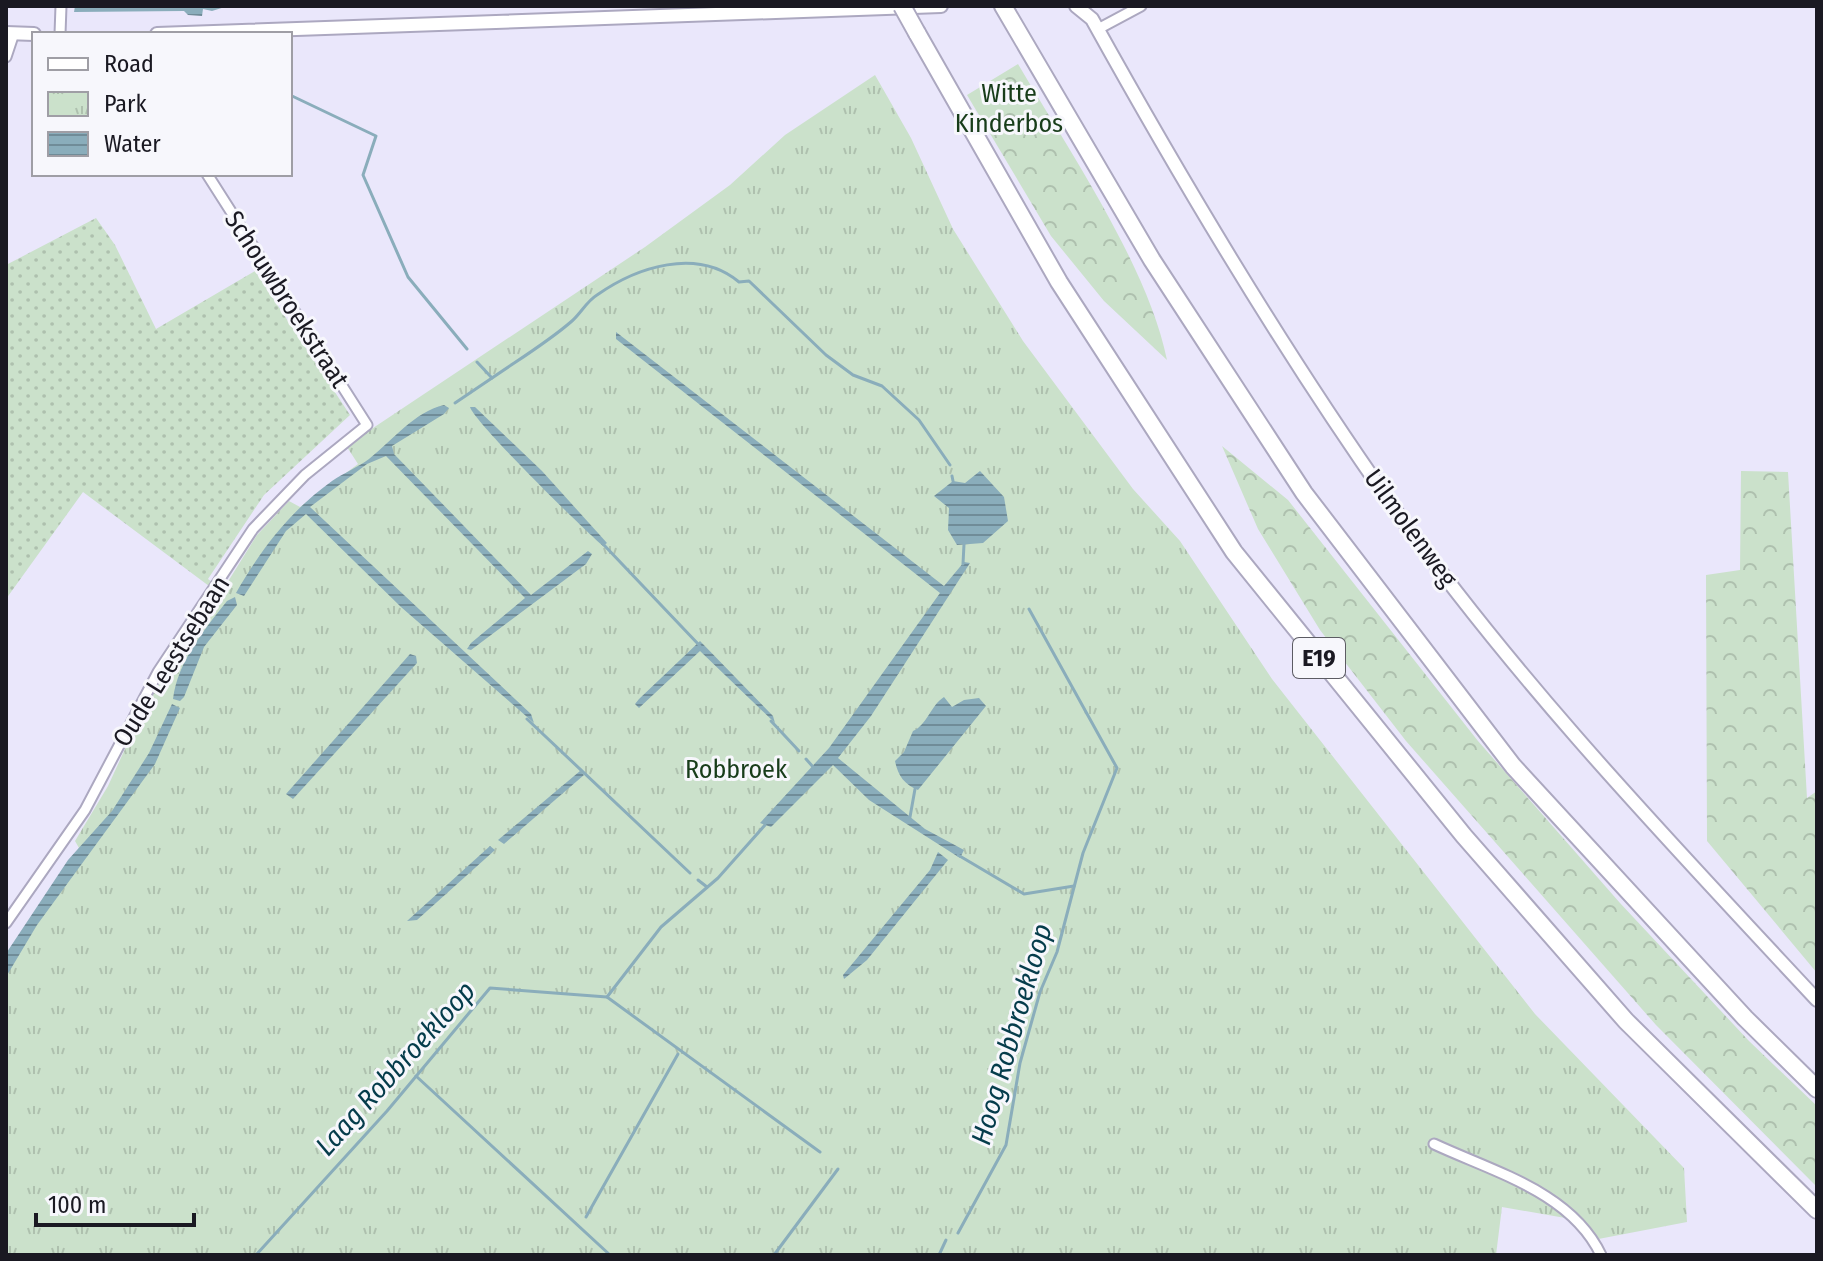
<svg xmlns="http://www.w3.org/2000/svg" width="1823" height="1261" viewBox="0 0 1823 1261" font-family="'Fira Sans Condensed',sans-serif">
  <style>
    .grass { fill: url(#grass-dots) }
    .forest { fill: url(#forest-crowns) }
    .park { fill: url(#park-tufts) }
    .water { fill: url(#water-rules) }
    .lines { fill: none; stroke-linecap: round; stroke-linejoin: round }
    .stream { stroke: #8aadbb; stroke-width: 3 }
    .street-casing { stroke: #aca8c0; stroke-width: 13 }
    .secondary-casing { stroke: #aca8c0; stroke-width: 16 }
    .highway-casing { stroke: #aca8c0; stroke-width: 20 }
    .street { stroke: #fff; stroke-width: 9 }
    .secondary { stroke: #fff; stroke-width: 12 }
    .highway { stroke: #fff; stroke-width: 16 }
    .highway-bridge-casing { stroke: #aca8c0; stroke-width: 20; stroke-linecap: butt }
    .highway-bridge { stroke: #fff; stroke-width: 16 }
    .labels { text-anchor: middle; stroke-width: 6; stroke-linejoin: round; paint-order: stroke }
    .shield { fill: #f7f7fc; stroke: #5c5c63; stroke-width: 2 }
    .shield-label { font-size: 24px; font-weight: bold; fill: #1a1922 }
    .park-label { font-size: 26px; fill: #183d1a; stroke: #f7f7fc }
    .street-label { font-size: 26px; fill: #1a1922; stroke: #f7f7fc }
    .water-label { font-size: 28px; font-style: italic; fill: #053c4b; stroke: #f7f7fc }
  </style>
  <defs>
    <pattern id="grass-dots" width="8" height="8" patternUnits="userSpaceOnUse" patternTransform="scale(2)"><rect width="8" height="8" fill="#cbe1cb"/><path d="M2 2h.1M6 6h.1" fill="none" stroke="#aec0ae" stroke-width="1.8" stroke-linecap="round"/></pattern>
    <pattern id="forest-crowns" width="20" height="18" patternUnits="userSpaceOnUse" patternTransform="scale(2)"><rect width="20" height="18" fill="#cbe1cb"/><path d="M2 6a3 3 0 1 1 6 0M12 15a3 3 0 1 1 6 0" fill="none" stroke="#aec0ae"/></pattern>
    <pattern id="park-tufts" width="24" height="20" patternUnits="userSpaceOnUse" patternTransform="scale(2)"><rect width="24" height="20" fill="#cbe1cb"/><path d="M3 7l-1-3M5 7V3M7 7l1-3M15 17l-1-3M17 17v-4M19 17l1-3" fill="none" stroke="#aec0ae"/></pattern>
    <pattern id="water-rules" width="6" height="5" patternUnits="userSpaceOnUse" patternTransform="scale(2)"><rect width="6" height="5" fill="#8aadbb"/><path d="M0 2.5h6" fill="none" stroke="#708c98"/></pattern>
  </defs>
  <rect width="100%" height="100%" fill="#eae7fb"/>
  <!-- grass -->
  <path class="grass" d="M 96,218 L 115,245 L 156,329 L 255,271 L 350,415 L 264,495 L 208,579 L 212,582 L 209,586 L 83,492 L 6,599 L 6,265 Z"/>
  <!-- forest -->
  <g class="forest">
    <path d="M 1018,64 C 1068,149 1148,266 1167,360 L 1104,301 L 1051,236 L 967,95 Z"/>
    <path d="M 1222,446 L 1288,500 L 1478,741 L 1620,903 L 1749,1041 L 1817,1106 L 1817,1187 L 1656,1025 L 1406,741 L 1320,630 L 1258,529 Z"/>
    <path d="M 1741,471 L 1788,472 L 1807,798 L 1817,791 L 1817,973 L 1707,841 L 1706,575 L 1740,570 Z"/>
  </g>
  <!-- park -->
  <path class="park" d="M 875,75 L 911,138 L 953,229 L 1023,341 L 1133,489 L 1180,541 L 1272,679 L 1535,1014 L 1684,1168 L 1687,1222 L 1588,1241 L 1571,1219 L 1502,1207 L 1496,1255 L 6,1255 L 6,955 L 79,848 L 75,841 L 108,786 L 148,699 L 201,625 L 257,535 L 289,501 L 300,507 L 358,464 L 347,447 L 358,438 L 645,247 L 730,185 L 785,135 Z"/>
  <!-- water -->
  <g class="water">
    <path d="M 75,6 L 228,6 L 212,11 L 203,9 L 202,16 L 188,15 L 184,11 L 74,12 Z"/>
    <path d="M 616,332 L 944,586 L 964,562 L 970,563 L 871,716 L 838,758 L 925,829 L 964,850 L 960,858 L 869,800 L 833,765 L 771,827 L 760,823 L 829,748 L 940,593 L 616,339 Z"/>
    <path d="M 444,405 L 449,408 L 444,414 L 392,446 L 394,454 L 531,595 L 588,551 L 592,554 L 586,564 L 471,650 L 467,649 L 471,643 L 525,598 L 386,456 L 367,464 L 310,507 L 531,714 L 534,723 L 401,607 L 306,514 L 286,531 L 244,596 L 236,593 C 262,548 290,511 332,481 C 344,473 358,467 369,459 C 393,440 414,412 444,405 Z"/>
    <path d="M 470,407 L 475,407 L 542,471 L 607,543 L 603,546 C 582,528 475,423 470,407 Z"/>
    <path d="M 980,471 L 1004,497 L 1008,521 L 983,543 L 957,545 L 948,530 L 949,508 L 934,496 L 953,481 L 965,483 Z"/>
    <path d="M 235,597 L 237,605 L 204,647 L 184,697 L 180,701 L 173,699 C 178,661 204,630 227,601 Z"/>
    <path d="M 700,641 L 773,716 L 775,723 L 700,651 L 639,708 L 635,704 L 639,699 Z"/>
    <path d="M 410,654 L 416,656 L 417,663 L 293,799 L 286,794 Z"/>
    <path d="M 944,697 L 952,707 L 964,700 L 979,698 L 986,706 L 918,790 C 904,784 898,776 895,761 L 904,752 L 913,731 C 927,725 931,705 944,697 Z"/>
    <path d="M 172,704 L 180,708 L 155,764 L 37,925 L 6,977 L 7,952 L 68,860 L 112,811 L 149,753 Z"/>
    <path d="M 580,771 L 584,775 L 504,844 L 498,840 Z"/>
    <path d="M 490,846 L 495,850 L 417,920 L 407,921 Z"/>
    <path d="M 938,852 L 948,860 L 867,960 L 844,979 L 843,975 L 930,870 Z"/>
  </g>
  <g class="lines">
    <!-- stream -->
    <g class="stream">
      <path d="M 290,95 L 376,136 L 363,175 L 408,277 L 467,349"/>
      <path d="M 477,362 L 492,378 C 518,360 548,342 572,321 C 581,313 587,301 597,295 C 637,267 697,247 739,282 L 749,281 L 826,355 L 853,375 L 882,386 L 919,420 L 950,465"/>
      <path d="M 455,403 L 492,378"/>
      <path d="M 952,476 L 953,481"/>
      <path d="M 603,544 L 700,646"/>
      <path d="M 963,564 L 964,544"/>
      <path d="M 527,719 L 690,873"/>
      <path d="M 771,721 L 799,751"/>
      <path d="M 806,759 L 814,768"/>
      <path d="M 910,817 L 915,789"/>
      <path d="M 958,855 L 1024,894 L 1074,886"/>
      <path d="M 698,880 L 707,887"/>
      <path d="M 607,997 L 820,1152"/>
      <path d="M 416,1076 L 610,1255"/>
      <path d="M 586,1217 L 678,1054"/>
      <path d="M 958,1233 L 1006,1145 L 1020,1063 L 1040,992 L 1057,952 L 1083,853 L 1117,768 L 1029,609"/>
      <path d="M 256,1255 L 387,1111 L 490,988 L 607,997 L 661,927 L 718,878 L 765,825"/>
      <path d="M 774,1255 L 838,1169"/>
      <path d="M 939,1255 L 946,1240"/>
    </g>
    <defs>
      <g id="street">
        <path d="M 1098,29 L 1141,6"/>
        <path d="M 60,34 L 61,6"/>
        <path d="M 6,57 L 14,33"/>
        <path d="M 6,923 L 85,810 L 158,672 L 253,529 L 305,475 L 367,425 L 207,174"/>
        <path d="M 1434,1144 C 1494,1172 1571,1192 1601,1255"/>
      </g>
      <g id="secondary">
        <path d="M 1076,6 L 1092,19 C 1184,185 1280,346 1389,501 C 1515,680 1668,840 1817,1000"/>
        <path d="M 6,33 L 34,34"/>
        <path d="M 157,34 L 941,6"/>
      </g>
      <g id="highway">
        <path d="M 1003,6 L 1152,260 L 1304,493 L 1513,766 L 1745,1018 L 1817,1089"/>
        <path d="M 917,33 L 1059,282 L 1234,552 L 1464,836 L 1626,1021 L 1817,1210"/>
      </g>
    </defs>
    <!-- street casing -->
    <use href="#street" class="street-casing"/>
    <!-- secondary casing -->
    <use href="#secondary" class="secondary-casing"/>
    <!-- highway casing -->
    <use href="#highway" class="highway-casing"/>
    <!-- street -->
    <use href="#street" class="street"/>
    <!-- secondary -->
    <use href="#secondary" class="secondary"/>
    <!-- highway -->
    <use href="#highway" class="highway"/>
    <defs>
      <path id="highway-bridge" d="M 902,6 L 917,33"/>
    </defs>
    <!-- highway-bridge casing -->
    <use href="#highway-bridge" class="highway-bridge-casing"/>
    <!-- highway-bridge -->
    <use href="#highway-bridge" class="highway-bridge"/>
  </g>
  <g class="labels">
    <!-- shield labels -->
    <rect class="shield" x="1293" y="638" width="52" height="40" rx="6"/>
    <g class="shield-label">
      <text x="1319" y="666">E19</text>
    </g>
    <!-- park labels -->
    <g class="park-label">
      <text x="1009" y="102">Witte<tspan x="1009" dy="30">Kinderbos</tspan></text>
      <text x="736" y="778">Robbroek</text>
    </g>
    <!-- street labels -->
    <g class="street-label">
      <text transform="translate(287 299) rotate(57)" y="9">Schouwbroekstraat</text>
      <text transform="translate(1411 528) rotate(54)" y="9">Uilmolenweg</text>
      <text transform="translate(171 661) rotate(-58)" y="9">Oude Leestsebaan</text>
    </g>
    <!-- water labels -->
    <g class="water-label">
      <text transform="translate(1011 1034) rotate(-74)" y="10">Hoog Robbroekloop</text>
      <text transform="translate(395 1068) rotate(-48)" y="10">Laag Robbroekloop</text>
    </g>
  </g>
  <!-- border -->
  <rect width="1823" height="1261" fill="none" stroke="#1a1922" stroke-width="16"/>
  <!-- legend -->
  <rect x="32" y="32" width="260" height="144" fill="#f7f7fc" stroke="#9f9ea5" stroke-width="2"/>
  <rect x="48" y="58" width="40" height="12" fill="#ffffff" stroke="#9f9ea5" stroke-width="2"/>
  <text x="104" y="72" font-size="24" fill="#1a1922">Road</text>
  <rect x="48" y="92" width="40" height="24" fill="url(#park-tufts)" stroke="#9f9ea5" stroke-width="2"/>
  <text x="104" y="112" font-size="24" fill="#1a1922">Park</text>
  <rect x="48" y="132" width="40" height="24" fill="url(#water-rules)" stroke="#9f9ea5" stroke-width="2"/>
  <text x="104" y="152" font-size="24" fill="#1a1922">Water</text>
  <!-- scale -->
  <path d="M36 1213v12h158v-12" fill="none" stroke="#1a1922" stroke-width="4"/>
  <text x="48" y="1213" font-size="24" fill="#1a1922" stroke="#f7f7fc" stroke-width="6" paint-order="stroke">100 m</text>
</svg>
